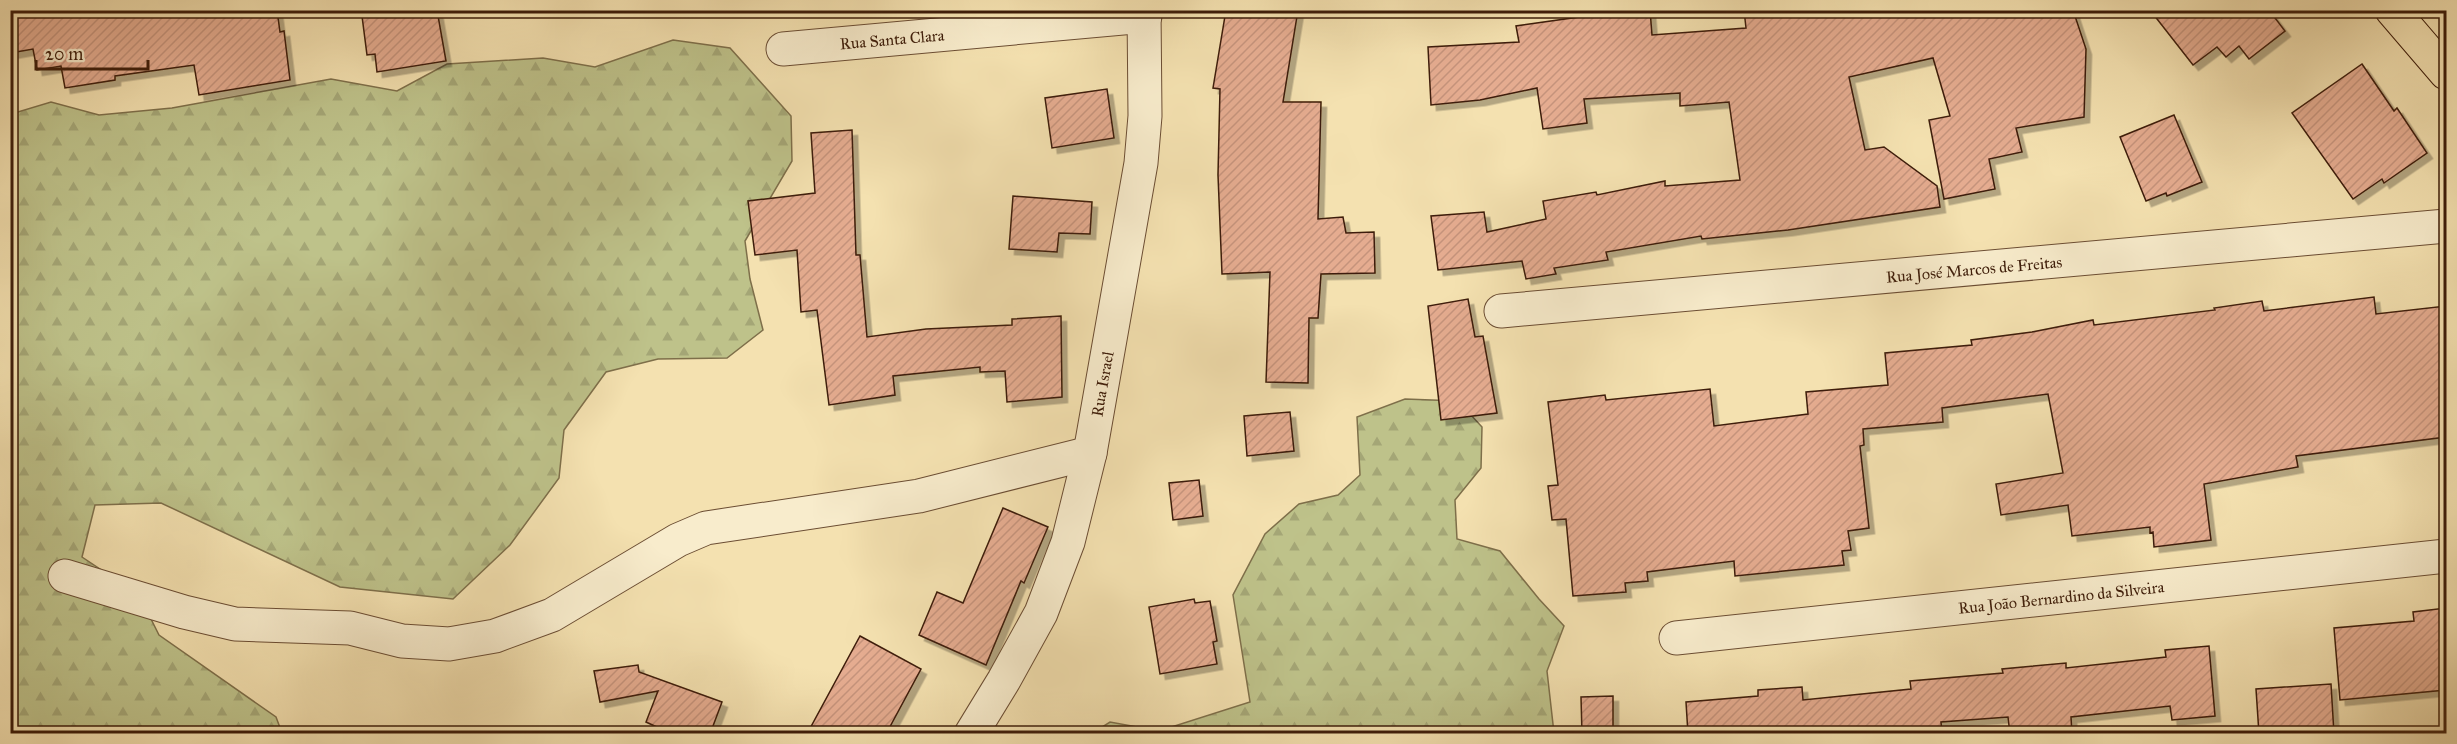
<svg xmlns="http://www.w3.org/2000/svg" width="2457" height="744" viewBox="0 0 2457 744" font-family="'IM FELL Great Primer',serif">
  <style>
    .forest { fill: url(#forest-firs); stroke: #7e6f4a; stroke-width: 1.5 }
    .building { fill: url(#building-hatch); stroke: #3d1c09; stroke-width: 1.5; filter: url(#shadow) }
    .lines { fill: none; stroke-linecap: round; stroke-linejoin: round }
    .minor-casing { stroke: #6b4d33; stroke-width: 35 }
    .primary-casing { stroke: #3d1c09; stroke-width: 35 }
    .minor { stroke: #f8eccc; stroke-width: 33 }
    .primary { stroke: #f4e1b0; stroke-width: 33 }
    .labels { text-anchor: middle; stroke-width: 5; stroke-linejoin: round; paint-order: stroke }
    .street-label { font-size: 16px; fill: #3d1c09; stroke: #f8eccc }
  </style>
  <defs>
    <pattern id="forest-firs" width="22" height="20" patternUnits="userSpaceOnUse" patternTransform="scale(1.5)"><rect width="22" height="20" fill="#bec28a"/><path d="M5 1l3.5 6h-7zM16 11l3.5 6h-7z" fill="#a4a676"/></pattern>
    <pattern id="building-hatch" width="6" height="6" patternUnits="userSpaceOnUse" patternTransform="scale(1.5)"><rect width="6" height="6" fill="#e5ac90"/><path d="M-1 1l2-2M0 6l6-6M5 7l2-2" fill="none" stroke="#c5937b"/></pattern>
    <filter id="shadow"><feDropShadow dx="5.5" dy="5.5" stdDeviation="0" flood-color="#0004"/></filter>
  </defs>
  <rect width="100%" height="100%" fill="#f4e1b0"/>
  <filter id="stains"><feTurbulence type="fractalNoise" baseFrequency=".00333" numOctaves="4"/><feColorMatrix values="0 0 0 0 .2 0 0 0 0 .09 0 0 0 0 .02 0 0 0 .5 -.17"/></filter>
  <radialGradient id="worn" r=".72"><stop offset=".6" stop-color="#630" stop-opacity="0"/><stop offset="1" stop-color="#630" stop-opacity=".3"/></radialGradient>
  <!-- forest -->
  <g class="forest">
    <path d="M 673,40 L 730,48 L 791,116 L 792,161 L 745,241 L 750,279 L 763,330 L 727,358 L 658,359 L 606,372 L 564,430 L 559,478 L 510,545 L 453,599 L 340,587 L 161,503 L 95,505 L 82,557 L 139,595 L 159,635 L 276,717 L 282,733 L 11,734 L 11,114 L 51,102 L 99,115 L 172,108 L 331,79 L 397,91 L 447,64 L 543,58 L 595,67 Z"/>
    <path d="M 1405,399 L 1458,401 L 1482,427 L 1481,468 L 1455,500 L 1457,539 L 1500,551 L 1539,599 L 1564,626 L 1547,671 L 1554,733 L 1091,734 L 1110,722 L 1159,731 L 1250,702 L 1233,595 L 1265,534 L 1299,504 L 1338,495 L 1360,475 L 1357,417 Z"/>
  </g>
  <!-- building -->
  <g class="building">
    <path d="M 10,10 L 277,10 L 280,32 L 284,31 L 290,80 L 199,95 L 194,65 L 115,76 L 115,80 L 65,88 L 61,66 L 37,70 L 33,49 L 10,53 Z"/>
    <path d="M 392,10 L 437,10 L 446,61 L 377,72 L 375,54 L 367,55 L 362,16 Z"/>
    <path d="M 1226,10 L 1298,10 L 1283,102 L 1321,102 L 1318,219 L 1343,217 L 1346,233 L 1374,232 L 1375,273 L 1321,274 L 1318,318 L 1309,318 L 1308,383 L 1266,382 L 1270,272 L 1222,274 L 1218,175 L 1220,89 L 1213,88 Z"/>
    <path d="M 1586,10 L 1650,10 L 1652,35 L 1746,28 L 1744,10 L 2073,10 L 2086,49 L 2084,117 L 2016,128 L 2022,152 L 1989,159 L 1995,189 L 1944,199 L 1929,120 L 1950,116 L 1933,58 L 1849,77 L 1865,150 L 1884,147 L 1937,186 L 1940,207 L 1788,230 L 1702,239 L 1701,236 L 1606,252 L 1608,260 L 1554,268 L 1556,274 L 1526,279 L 1522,261 L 1438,270 L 1431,216 L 1484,212 L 1487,232 L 1546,219 L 1543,201 L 1596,192 L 1597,195 L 1665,181 L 1665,186 L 1740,180 L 1729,102 L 1680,106 L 1680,93 L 1584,99 L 1587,123 L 1543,129 L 1537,88 L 1480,100 L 1431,105 L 1428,47 L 1519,42 L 1516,26 L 1586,16 Z"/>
    <path d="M 2150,10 L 2269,10 L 2285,31 L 2249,59 L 2239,46 L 2226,57 L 2217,47 L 2193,65 Z"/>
    <path d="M 2362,64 L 2394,111 L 2397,108 L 2427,153 L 2384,183 L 2382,179 L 2353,199 L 2292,113 Z"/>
    <path d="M 1107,89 L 1114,138 L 1052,148 L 1045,98 Z"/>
    <path d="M 2174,115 L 2202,182 L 2167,196 L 2166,193 L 2146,201 L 2120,137 Z"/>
    <path d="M 852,130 L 856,255 L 860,255 L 867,337 L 926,329 L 1012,325 L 1012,319 L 1061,316 L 1062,397 L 1007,402 L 1005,371 L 980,372 L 980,367 L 893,376 L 895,395 L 829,405 L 817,310 L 801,312 L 797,250 L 755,255 L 748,201 L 815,193 L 811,133 Z"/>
    <path d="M 1013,196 L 1092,202 L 1090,234 L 1059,233 L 1057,252 L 1009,249 Z"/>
    <path d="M 2374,297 L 2376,314 L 2446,306 L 2446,437 L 2296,456 L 2298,467 L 2204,484 L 2211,540 L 2154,547 L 2153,532 L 2150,533 L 2150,527 L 2072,536 L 2068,505 L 2001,515 L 1996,484 L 2063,473 L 2048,394 L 1942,408 L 1943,422 L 1863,429 L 1864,445 L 1860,446 L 1869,528 L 1848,531 L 1851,550 L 1842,551 L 1844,565 L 1735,576 L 1734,561 L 1647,572 L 1648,581 L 1625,583 L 1626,592 L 1573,596 L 1566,519 L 1552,520 L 1548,486 L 1558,485 L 1548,402 L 1605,395 L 1606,400 L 1710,389 L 1714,426 L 1808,414 L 1806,392 L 1888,385 L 1885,353 L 1972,345 L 1971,340 L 2032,332 L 2093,320 L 2094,325 L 2215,310 L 2214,308 L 2262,301 L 2264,311 Z"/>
    <path d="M 1468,299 L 1475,337 L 1483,336 L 1497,413 L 1441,420 L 1428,306 Z"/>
    <path d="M 1290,412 L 1294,451 L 1247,456 L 1244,416 Z"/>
    <path d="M 1199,480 L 1203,516 L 1173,520 L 1169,483 Z"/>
    <path d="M 1003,508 L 1048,527 L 1024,583 L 1021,581 L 986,665 L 919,635 L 937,592 L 963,603 Z"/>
    <path d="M 1194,599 L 1195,603 L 1210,601 L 1217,641 L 1213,642 L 1217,664 L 1160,674 L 1149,607 Z"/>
    <path d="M 2446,608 L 2446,690 L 2340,700 L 2334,628 L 2414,621 L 2413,612 Z"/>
    <path d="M 860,636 L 921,669 L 886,734 L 807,734 Z"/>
    <path d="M 2209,646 L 2215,716 L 2172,720 L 2170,706 L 2071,717 L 2072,734 L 2010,734 L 2008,717 L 1941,722 L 1942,734 L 1688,734 L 1686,702 L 1758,696 L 1758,690 L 1802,687 L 1803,700 L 1911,689 L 1910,681 L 2003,673 L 2002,669 L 2066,663 L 2066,668 L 2166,657 L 2165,650 Z"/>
    <path d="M 638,665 L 639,672 L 722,702 L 710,734 L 672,734 L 646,722 L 658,691 L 600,702 L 594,671 Z"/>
    <path d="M 2331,684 L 2334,734 L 2259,734 L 2256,689 Z"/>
    <path d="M 1613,696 L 1613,734 L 1582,734 L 1581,697 Z"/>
  </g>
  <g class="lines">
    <defs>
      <g id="minor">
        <path d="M 783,49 L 1145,16"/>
        <path d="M 1501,311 L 2446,226"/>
        <path d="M 65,576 L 184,612 L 235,624 L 350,628 L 402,641 L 449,644 L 495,636 L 552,615 L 678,540 L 706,528 L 919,496 L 1090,453"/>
        <path d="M 1676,638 L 2446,556"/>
        <path d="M 971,734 L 1004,680 L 1041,613 L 1068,542 L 1090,453 L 1141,163 L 1145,116 L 1144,10"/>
      </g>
      <path id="primary" d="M 2392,10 L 2446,73"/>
    </defs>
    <!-- minor casing -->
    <use href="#minor" class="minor-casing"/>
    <!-- primary casing -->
    <use href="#primary" class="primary-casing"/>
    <!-- minor -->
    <use href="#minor" class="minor"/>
    <!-- primary -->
    <use href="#primary" class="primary"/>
  </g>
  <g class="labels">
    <!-- street labels -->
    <g class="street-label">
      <text transform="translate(892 39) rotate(-5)" y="6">Rua Santa Clara</text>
      <text transform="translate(1974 269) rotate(-5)" y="6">Rua José Marcos de Freitas</text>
      <text transform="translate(1102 384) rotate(-80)" y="6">Rua Israel</text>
      <text transform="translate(2061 597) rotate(-6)" y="6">Rua João Bernardino da Silveira</text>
    </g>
  </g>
  <!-- margin -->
  <rect width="2457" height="744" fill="none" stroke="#f4e1b0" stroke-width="36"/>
  <rect x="12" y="12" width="2433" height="720" fill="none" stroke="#3d1c09" stroke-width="3"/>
  <rect x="18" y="18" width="2421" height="708" fill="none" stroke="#3d1c09" stroke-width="1.5"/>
  <!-- scale -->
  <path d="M36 60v9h112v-9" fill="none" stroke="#3d1c09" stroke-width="3"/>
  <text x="45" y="60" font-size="18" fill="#3d1c09" stroke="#f8eccc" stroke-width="4.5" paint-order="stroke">20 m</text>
  <rect width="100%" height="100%" filter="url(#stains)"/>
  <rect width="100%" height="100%" fill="url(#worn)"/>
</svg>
